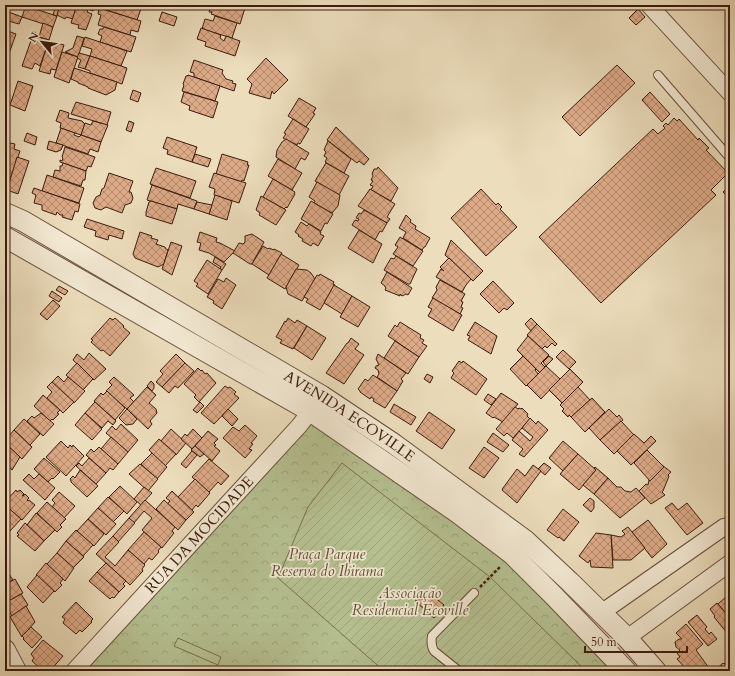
<svg xmlns="http://www.w3.org/2000/svg" width="735" height="676" viewBox="0 0 735 676" font-family="Cardo,serif">
  <style>
    .forest { fill: url(#forest-crowns); stroke: #796e50 }
    .garden { fill: url(#garden-furrows); stroke: #796e50 }
    .pitch { fill: #b6c192; stroke: #796e50 }
    .building { fill: url(#building-cross-hatch); stroke: #3c1c0e }
    .lines { fill: none; stroke-linecap: round; stroke-linejoin: round }
    .service-casing { stroke: #684c3a; stroke-width: 10 }
    .minor-casing { stroke: #684c3a; stroke-width: 18 }
    .tertiary-casing { stroke: #684c3a; stroke-width: 22 }
    .path { stroke: #3c1c0e; stroke-width: 2.5; stroke-dasharray: 3 2; stroke-linecap: butt }
    .service { stroke: #f3e9d3; stroke-width: 8 }
    .minor { stroke: #f3e9d3; stroke-width: 16 }
    .tertiary { stroke: #f3e9d3; stroke-width: 20 }
    .labels { text-anchor: middle; stroke-width: 3.5; stroke-linejoin: round; paint-order: stroke }
    .street-label { font-size: 15px; fill: #3c1c0e; stroke: #f3e9d3 }
    .park-label { font-size: 15px; font-style: italic; fill: #614e36; stroke: #f3e9d3 }
  </style>
  <defs>
    <pattern id="forest-crowns" width="20" height="18" patternUnits="userSpaceOnUse"><rect width="20" height="18" fill="#b6c192"/><path d="M2 6a3 3 0 1 1 6 0M12 15a3 3 0 1 1 6 0" fill="none" stroke="#9da57d"/></pattern>
    <pattern id="garden-furrows" width="10" height="10" patternUnits="userSpaceOnUse"><rect width="10" height="10" fill="#b6c192"/><path d="M-1 1l2-2M0 10L10 0M9 11l2-2" fill="none" stroke="#9da57d"/></pattern>
    <pattern id="building-cross-hatch" width="8" height="8" patternUnits="userSpaceOnUse"><rect width="8" height="8" fill="#ddaa87"/><path d="M0 0l8 8M0 8l8-8" fill="none" stroke="#b48a6d"/></pattern>
  </defs>
  <rect width="100%" height="100%" fill="#ecddbc"/>
  <filter id="stains"><feTurbulence type="fractalNoise" baseFrequency=".005" numOctaves="4"/><feColorMatrix values="0 0 0 0 .2 0 0 0 0 .09 0 0 0 0 .02 0 0 0 .5 -.17"/></filter>
  <radialGradient id="worn" r=".72"><stop offset=".6" stop-color="#630" stop-opacity="0"/><stop offset="1" stop-color="#630" stop-opacity=".3"/></radialGradient>
  <!-- forest -->
  <path class="forest" d="M 310,421 L 508,558 L 618,671 L 83,671 Z"/>
  <!-- garden -->
  <path class="garden" d="M 342,463 L 490,577 L 586,671 L 384,671 L 278,578 L 308,507 Z"/>
  <!-- pitch -->
  <path class="pitch" d="M 178,638 L 221,657 L 218,665 L 174,646 Z"/>
  <!-- building -->
  <g class="building">
    <path d="M 26,5 L 33,6 L 32,8 L 57,16 L 53,27 L 22,17 Z"/>
    <path d="M 56,5 L 60,6 L 57,16 L 53,15 Z"/>
    <path d="M 60,5 L 77,5 L 73,19 L 66,17 L 65,19 L 57,15 Z"/>
    <path d="M 77,5 L 95,5 L 93,11 L 88,9 L 87,12 L 92,14 L 86,30 L 78,28 L 79,25 L 71,23 Z"/>
    <path d="M 98,5 L 141,5 L 142,6 L 137,20 L 97,7 Z"/>
    <path d="M 211,5 L 235,5 L 245,8 L 240,24 L 211,14 L 212,12 L 209,12 Z"/>
    <path d="M 99,8 L 141,21 L 138,32 L 131,30 L 130,35 L 98,25 L 101,15 L 98,14 Z"/>
    <path d="M 638,9 L 645,17 L 636,25 L 629,18 Z"/>
    <path d="M 6,11 L 22,17 L 19,24 L 5,20 Z"/>
    <path d="M 162,12 L 177,17 L 174,26 L 159,21 Z"/>
    <path d="M 215,16 L 237,23 L 232,38 L 202,29 L 205,19 L 213,21 Z"/>
    <path d="M 43,23 L 53,27 L 49,40 L 39,37 Z"/>
    <path d="M 104,27 L 136,37 L 131,52 L 100,42 L 102,36 L 98,34 L 100,29 L 103,29 Z"/>
    <path d="M 201,28 L 221,35 L 220,38 L 224,41 L 226,36 L 240,41 L 235,56 L 205,46 L 206,42 L 197,39 Z"/>
    <path d="M 5,30 L 16,34 L 6,62 L 5,62 Z"/>
    <path d="M 34,32 L 36,33 L 35,36 L 49,40 L 40,66 L 35,63 L 32,69 L 22,66 Z"/>
    <path d="M 77,36 L 84,38 L 78,57 L 65,52 L 73,48 Z"/>
    <path d="M 85,37 L 127,51 L 121,66 L 90,56 L 92,49 L 82,46 Z"/>
    <path d="M 55,42 L 64,45 L 56,70 L 51,69 L 50,74 L 39,71 L 48,43 L 54,45 Z"/>
    <path d="M 62,52 L 78,57 L 69,83 L 54,77 Z"/>
    <path d="M 79,53 L 90,56 L 85,69 L 78,67 L 81,60 L 77,58 Z"/>
    <path d="M 90,56 L 127,68 L 122,84 L 90,73 L 90,71 L 85,69 Z"/>
    <path d="M 266,58 L 288,80 L 274,94 L 272,91 L 270,99 L 249,93 L 252,84 L 247,79 Z"/>
    <path d="M 194,60 L 223,70 L 222,73 L 226,79 L 233,81 L 232,83 L 236,84 L 234,91 L 194,77 L 194,73 L 190,72 Z"/>
    <path d="M 617,65 L 635,83 L 580,136 L 562,117 Z"/>
    <path d="M 74,68 L 117,82 L 115,90 L 106,95 L 88,88 L 88,87 L 78,83 L 78,82 L 71,79 Z"/>
    <path d="M 188,75 L 220,86 L 215,101 L 182,91 L 184,85 L 183,84 L 186,76 L 187,76 Z"/>
    <path d="M 18,81 L 33,86 L 25,111 L 10,105 Z"/>
    <path d="M 133,90 L 141,93 L 138,102 L 130,99 Z"/>
    <path d="M 184,92 L 218,102 L 213,118 L 189,110 L 190,106 L 181,102 Z"/>
    <path d="M 650,92 L 670,114 L 662,122 L 642,100 Z"/>
    <path d="M 299,98 L 316,108 L 313,113 L 315,114 L 306,127 L 288,116 Z"/>
    <path d="M 76,102 L 111,112 L 107,125 L 71,114 Z"/>
    <path d="M 60,110 L 69,113 L 68,118 L 82,121 L 85,124 L 81,135 L 60,128 L 61,123 L 56,121 Z"/>
    <path d="M 674,118 L 677,121 L 679,119 L 698,140 L 699,138 L 709,148 L 706,150 L 728,173 L 711,190 L 716,195 L 601,303 L 539,237 L 653,129 L 658,134 L 665,128 L 663,126 L 666,123 L 668,125 Z"/>
    <path d="M 293,119 L 309,129 L 300,144 L 298,143 L 297,145 L 283,138 L 286,134 L 284,133 Z"/>
    <path d="M 93,121 L 108,125 L 101,142 L 81,135 L 85,123 L 91,125 Z"/>
    <path d="M 129,121 L 134,123 L 131,132 L 126,130 Z"/>
    <path d="M 336,127 L 369,159 L 364,165 L 359,161 L 357,163 L 327,140 Z"/>
    <path d="M 61,128 L 75,133 L 74,135 L 79,137 L 81,135 L 101,142 L 98,152 L 90,149 L 88,154 L 56,143 Z"/>
    <path d="M 27,133 L 37,137 L 35,145 L 24,141 Z"/>
    <path d="M 167,137 L 197,147 L 192,162 L 167,154 L 168,150 L 163,148 Z"/>
    <path d="M 286,139 L 309,153 L 305,160 L 301,158 L 295,169 L 276,157 L 277,150 L 282,142 Z"/>
    <path d="M 49,141 L 63,145 L 61,150 L 56,152 L 47,149 Z"/>
    <path d="M 328,141 L 351,159 L 344,173 L 325,162 L 327,158 L 324,156 L 326,152 L 324,150 Z"/>
    <path d="M 10,143 L 15,144 L 14,149 L 20,151 L 7,189 L 5,188 L 5,159 Z"/>
    <path d="M 65,147 L 95,157 L 91,167 L 88,166 L 86,171 L 60,162 L 60,160 L 62,161 L 63,158 L 62,157 Z"/>
    <path d="M 195,154 L 211,159 L 208,167 L 192,162 Z"/>
    <path d="M 222,154 L 248,162 L 247,165 L 249,165 L 244,181 L 242,180 L 241,182 L 216,174 Z"/>
    <path d="M 17,157 L 29,161 L 18,194 L 7,190 Z"/>
    <path d="M 278,159 L 302,173 L 292,190 L 268,176 Z"/>
    <path d="M 63,163 L 86,171 L 85,180 L 83,180 L 81,186 L 53,177 L 55,170 L 60,171 L 60,166 L 62,166 Z"/>
    <path d="M 326,163 L 349,176 L 339,195 L 315,181 Z"/>
    <path d="M 378,167 L 398,188 L 391,201 L 371,190 L 373,186 L 370,185 L 373,181 L 371,180 L 373,176 L 372,174 L 374,169 L 377,169 Z"/>
    <path d="M 156,168 L 196,181 L 190,198 L 150,184 Z"/>
    <path d="M 109,173 L 133,181 L 129,192 L 131,192 L 133,198 L 131,203 L 125,205 L 122,213 L 106,207 L 101,210 L 95,208 L 93,203 L 96,197 L 100,195 L 102,189 L 104,188 Z"/>
    <path d="M 214,173 L 246,183 L 239,203 L 214,195 L 215,189 L 209,187 Z"/>
    <path d="M 47,175 L 84,188 L 79,203 L 42,191 Z"/>
    <path d="M 273,179 L 295,192 L 294,194 L 295,194 L 287,208 L 286,207 L 284,209 L 263,197 Z"/>
    <path d="M 317,182 L 340,195 L 338,206 L 332,213 L 314,203 L 315,201 L 309,197 Z"/>
    <path d="M 152,185 L 197,201 L 194,209 L 178,204 L 177,209 L 147,200 Z"/>
    <path d="M 730,186 L 730,199 L 723,192 Z"/>
    <path d="M 34,188 L 80,204 L 78,212 L 75,211 L 72,220 L 62,217 L 63,215 L 60,215 L 57,212 L 56,215 L 42,210 L 42,205 L 34,203 L 36,195 L 32,193 Z"/>
    <path d="M 370,189 L 395,204 L 387,217 L 390,219 L 387,223 L 358,206 Z"/>
    <path d="M 481,189 L 496,205 L 498,203 L 502,207 L 500,209 L 517,227 L 486,256 L 451,218 Z"/>
    <path d="M 215,195 L 232,201 L 227,220 L 209,214 Z"/>
    <path d="M 261,196 L 286,210 L 276,225 L 259,215 L 260,213 L 256,210 Z"/>
    <path d="M 151,201 L 177,209 L 172,224 L 146,216 L 146,212 L 149,202 Z"/>
    <path d="M 311,201 L 333,214 L 327,224 L 325,223 L 321,231 L 301,219 Z"/>
    <path d="M 197,202 L 212,205 L 209,214 L 194,209 Z"/>
    <path d="M 364,210 L 387,223 L 382,232 L 380,231 L 375,240 L 352,225 L 355,220 L 358,221 L 359,219 L 356,218 L 359,213 L 361,214 Z"/>
    <path d="M 406,215 L 411,220 L 410,222 L 416,226 L 415,229 L 430,238 L 425,247 L 424,247 L 422,250 L 403,238 L 406,232 L 399,228 Z"/>
    <path d="M 87,219 L 124,231 L 122,239 L 109,235 L 108,240 L 95,236 L 96,231 L 84,227 Z"/>
    <path d="M 301,222 L 307,226 L 309,224 L 321,232 L 320,234 L 324,236 L 318,246 L 313,243 L 311,246 L 302,241 L 303,239 L 298,236 L 299,235 L 295,232 Z"/>
    <path d="M 359,230 L 382,244 L 373,263 L 348,248 Z"/>
    <path d="M 140,232 L 152,236 L 151,238 L 158,240 L 156,244 L 165,247 L 166,249 L 168,250 L 164,264 L 158,267 L 135,258 L 133,254 Z"/>
    <path d="M 200,232 L 217,238 L 216,242 L 220,243 L 235,251 L 224,262 L 209,253 L 199,250 L 201,243 L 197,242 Z"/>
    <path d="M 252,234 L 264,242 L 252,264 L 250,264 L 233,253 L 239,243 L 243,244 L 245,242 L 245,236 Z"/>
    <path d="M 400,237 L 423,251 L 413,266 L 393,254 L 398,247 L 395,245 Z"/>
    <path d="M 451,240 L 483,271 L 473,281 L 445,255 Z"/>
    <path d="M 171,242 L 182,246 L 172,275 L 162,269 Z"/>
    <path d="M 263,246 L 268,249 L 269,248 L 274,250 L 274,249 L 282,253 L 269,275 L 252,264 Z"/>
    <path d="M 281,254 L 299,265 L 285,289 L 267,278 Z"/>
    <path d="M 396,256 L 417,269 L 410,284 L 408,284 L 384,270 L 391,258 L 394,259 Z"/>
    <path d="M 215,257 L 226,264 L 222,270 L 220,268 L 221,267 L 213,262 Z"/>
    <path d="M 449,258 L 471,279 L 466,285 L 462,292 L 436,277 L 441,269 L 444,271 L 440,267 Z"/>
    <path d="M 207,260 L 222,270 L 208,294 L 196,286 L 198,284 L 194,281 Z"/>
    <path d="M 296,269 L 307,270 L 311,273 L 315,279 L 302,301 L 288,294 L 286,287 Z"/>
    <path d="M 387,272 L 412,288 L 408,295 L 406,294 L 402,296 L 400,294 L 400,296 L 385,290 L 386,288 L 385,287 L 385,286 L 381,283 Z"/>
    <path d="M 320,274 L 334,282 L 333,284 L 335,285 L 320,310 L 306,302 L 308,299 L 304,297 L 317,275 L 319,276 Z"/>
    <path d="M 226,278 L 236,285 L 222,309 L 213,303 L 214,301 L 207,297 L 218,279 L 224,282 Z"/>
    <path d="M 440,280 L 465,294 L 461,301 L 463,302 L 461,307 L 463,308 L 460,314 L 432,298 L 437,290 L 436,287 Z"/>
    <path d="M 493,281 L 514,303 L 507,310 L 504,308 L 499,313 L 480,294 Z"/>
    <path d="M 334,285 L 352,296 L 342,314 L 324,303 Z"/>
    <path d="M 59,286 L 68,291 L 65,295 L 56,290 Z"/>
    <path d="M 52,291 L 62,298 L 59,302 L 49,296 Z"/>
    <path d="M 352,296 L 370,307 L 358,327 L 340,317 Z"/>
    <path d="M 433,298 L 462,315 L 453,331 L 428,316 L 432,309 L 428,307 Z"/>
    <path d="M 53,300 L 60,306 L 47,320 L 40,314 Z"/>
    <path d="M 110,318 L 113,320 L 115,318 L 124,326 L 123,327 L 130,333 L 110,356 L 103,350 L 101,351 L 91,342 L 93,340 L 91,339 Z"/>
    <path d="M 288,318 L 295,323 L 297,320 L 307,326 L 293,349 L 280,343 L 282,340 L 276,337 L 285,321 L 286,322 Z"/>
    <path d="M 531,318 L 537,324 L 531,331 L 525,324 Z"/>
    <path d="M 400,322 L 421,335 L 420,338 L 424,340 L 422,343 L 427,346 L 419,357 L 388,336 L 395,325 L 397,327 Z"/>
    <path d="M 475,322 L 497,336 L 491,354 L 468,340 L 470,336 L 467,335 Z"/>
    <path d="M 537,324 L 557,344 L 555,346 L 552,343 L 547,348 L 545,346 L 542,349 L 527,335 Z"/>
    <path d="M 307,326 L 326,338 L 312,360 L 294,348 Z"/>
    <path d="M 528,336 L 549,355 L 541,363 L 545,367 L 540,373 L 517,350 Z"/>
    <path d="M 351,338 L 359,344 L 355,349 L 364,355 L 344,384 L 326,373 L 347,343 L 348,343 Z"/>
    <path d="M 395,341 L 419,357 L 408,374 L 384,358 Z"/>
    <path d="M 563,350 L 576,362 L 569,369 L 556,357 Z"/>
    <path d="M 89,353 L 106,369 L 94,380 L 73,360 L 77,354 L 84,360 Z"/>
    <path d="M 176,354 L 185,363 L 162,387 L 156,382 L 163,374 L 160,371 Z"/>
    <path d="M 378,354 L 406,373 L 401,379 L 403,381 L 397,391 L 377,377 L 379,374 L 378,370 L 375,368 L 376,366 L 379,365 L 376,359 Z"/>
    <path d="M 523,356 L 536,369 L 535,370 L 538,374 L 526,386 L 510,369 Z"/>
    <path d="M 549,356 L 553,359 L 546,366 L 543,362 Z"/>
    <path d="M 459,361 L 462,363 L 463,361 L 487,379 L 476,395 L 451,378 L 454,373 L 452,371 Z"/>
    <path d="M 77,363 L 93,379 L 83,390 L 66,375 Z"/>
    <path d="M 185,363 L 194,371 L 178,388 L 175,386 L 169,393 L 162,387 Z"/>
    <path d="M 546,366 L 560,379 L 541,399 L 527,385 Z"/>
    <path d="M 198,368 L 201,371 L 202,370 L 205,374 L 207,373 L 216,383 L 199,402 L 194,397 L 196,395 L 184,384 Z"/>
    <path d="M 570,369 L 583,382 L 562,403 L 549,390 Z"/>
    <path d="M 427,374 L 433,377 L 430,383 L 424,379 Z"/>
    <path d="M 373,375 L 397,391 L 385,408 L 373,401 L 374,399 L 371,397 L 370,399 L 360,392 L 360,391 L 358,389 L 365,379 L 368,381 Z"/>
    <path d="M 58,376 L 64,382 L 68,377 L 85,391 L 74,403 L 52,382 Z"/>
    <path d="M 114,377 L 134,395 L 130,398 L 134,402 L 127,409 L 106,391 L 112,385 L 109,382 Z"/>
    <path d="M 151,381 L 154,384 L 154,388 L 152,391 L 147,386 Z"/>
    <path d="M 52,382 L 74,402 L 63,413 L 47,398 L 52,392 L 47,387 Z"/>
    <path d="M 225,386 L 228,388 L 230,387 L 236,392 L 234,394 L 239,398 L 214,424 L 201,413 Z"/>
    <path d="M 147,387 L 156,395 L 149,403 L 156,409 L 157,413 L 150,421 L 152,424 L 148,429 L 127,409 Z"/>
    <path d="M 578,387 L 590,400 L 571,417 L 569,415 L 568,417 L 562,411 L 564,409 L 560,405 Z"/>
    <path d="M 107,391 L 125,408 L 115,420 L 94,401 L 101,393 L 103,395 Z"/>
    <path d="M 501,393 L 518,404 L 503,422 L 494,417 L 493,418 L 486,413 Z"/>
    <path d="M 488,394 L 496,399 L 491,405 L 484,400 Z"/>
    <path d="M 43,395 L 60,410 L 57,413 L 59,414 L 53,420 L 52,419 L 50,421 L 34,406 Z"/>
    <path d="M 592,398 L 605,412 L 585,432 L 571,417 Z"/>
    <path d="M 95,402 L 116,421 L 113,425 L 108,421 L 102,428 L 85,413 Z"/>
    <path d="M 200,402 L 204,406 L 197,413 L 193,410 Z"/>
    <path d="M 394,404 L 416,417 L 411,425 L 390,412 Z"/>
    <path d="M 515,407 L 518,409 L 519,408 L 521,409 L 522,408 L 528,414 L 527,416 L 530,419 L 513,438 L 507,433 L 504,436 L 496,429 Z"/>
    <path d="M 127,409 L 137,419 L 133,424 L 126,425 L 119,418 Z"/>
    <path d="M 228,409 L 238,419 L 232,426 L 222,416 Z"/>
    <path d="M 609,409 L 617,417 L 619,415 L 623,420 L 600,440 L 589,428 Z"/>
    <path d="M 429,412 L 455,430 L 442,449 L 416,431 Z"/>
    <path d="M 41,413 L 54,424 L 43,436 L 27,421 L 32,416 L 34,418 Z"/>
    <path d="M 85,413 L 102,429 L 92,440 L 75,425 Z"/>
    <path d="M 530,418 L 536,424 L 538,421 L 548,430 L 524,457 L 519,454 L 523,449 L 512,440 L 519,431 L 530,441 L 533,437 L 522,428 Z"/>
    <path d="M 24,419 L 40,434 L 30,445 L 14,430 Z"/>
    <path d="M 621,421 L 634,435 L 614,454 L 600,440 Z"/>
    <path d="M 121,424 L 138,440 L 128,452 L 106,433 L 112,426 L 116,430 Z"/>
    <path d="M 245,425 L 257,436 L 251,443 L 253,444 L 249,449 L 252,450 L 245,458 L 223,438 L 233,427 L 239,431 Z"/>
    <path d="M 171,429 L 186,443 L 176,455 L 161,441 Z"/>
    <path d="M 193,429 L 202,438 L 192,449 L 181,439 L 185,434 L 187,436 Z"/>
    <path d="M 14,430 L 32,447 L 22,459 L 5,443 L 5,434 L 9,436 Z"/>
    <path d="M 208,431 L 218,439 L 214,443 L 216,445 L 214,446 L 220,451 L 212,461 L 195,446 Z"/>
    <path d="M 493,433 L 509,445 L 503,452 L 487,442 Z"/>
    <path d="M 634,434 L 644,443 L 651,436 L 656,441 L 631,465 L 617,451 Z"/>
    <path d="M 111,437 L 128,452 L 118,464 L 101,449 Z"/>
    <path d="M 159,439 L 176,454 L 165,466 L 149,450 Z"/>
    <path d="M 61,441 L 68,448 L 70,445 L 72,447 L 73,445 L 84,456 L 66,476 L 46,457 Z"/>
    <path d="M 563,441 L 578,454 L 563,471 L 549,458 Z"/>
    <path d="M 5,443 L 20,457 L 12,470 L 5,464 Z"/>
    <path d="M 195,446 L 204,454 L 200,457 L 191,450 Z"/>
    <path d="M 99,447 L 118,464 L 113,470 L 110,468 L 106,473 L 86,455 L 91,449 L 94,452 Z"/>
    <path d="M 484,447 L 499,458 L 484,478 L 469,468 Z"/>
    <path d="M 647,450 L 664,467 L 650,481 L 634,463 Z"/>
    <path d="M 192,451 L 197,455 L 186,468 L 181,464 Z"/>
    <path d="M 152,453 L 167,467 L 157,479 L 141,464 Z"/>
    <path d="M 578,454 L 596,470 L 579,490 L 560,474 Z"/>
    <path d="M 44,458 L 60,472 L 53,479 L 52,478 L 48,482 L 34,469 Z"/>
    <path d="M 89,458 L 106,473 L 96,484 L 76,466 L 79,463 L 82,466 Z"/>
    <path d="M 209,459 L 229,476 L 221,485 L 218,482 L 209,492 L 192,477 Z"/>
    <path d="M 544,463 L 551,468 L 545,475 L 538,469 Z"/>
    <path d="M 140,464 L 158,479 L 148,491 L 129,474 Z"/>
    <path d="M 533,465 L 541,471 L 517,503 L 502,490 L 503,488 L 517,469 L 525,476 Z"/>
    <path d="M 662,465 L 671,472 L 668,475 L 669,476 L 663,491 L 662,492 L 665,495 L 651,504 L 639,491 L 646,484 L 648,485 L 649,480 L 650,481 L 664,467 Z"/>
    <path d="M 595,467 L 608,478 L 594,494 L 583,485 L 596,470 L 594,468 Z"/>
    <path d="M 80,470 L 98,486 L 87,497 L 71,482 L 71,481 L 70,479 L 73,476 L 75,478 Z"/>
    <path d="M 29,474 L 34,479 L 39,474 L 55,488 L 45,500 L 23,480 Z"/>
    <path d="M 608,478 L 617,487 L 621,487 L 625,491 L 631,492 L 636,488 L 645,498 L 620,518 L 594,494 Z"/>
    <path d="M 195,479 L 210,493 L 198,507 L 196,505 L 192,510 L 178,497 Z"/>
    <path d="M 120,486 L 137,502 L 127,514 L 109,497 Z"/>
    <path d="M 144,487 L 152,493 L 141,505 L 134,499 Z"/>
    <path d="M 16,490 L 17,492 L 20,490 L 24,494 L 22,496 L 23,496 L 25,494 L 29,498 L 27,500 L 28,501 L 29,500 L 35,505 L 22,520 L 5,505 L 5,502 Z"/>
    <path d="M 172,491 L 194,512 L 186,520 L 167,504 L 170,501 L 166,498 Z"/>
    <path d="M 59,492 L 75,506 L 64,518 L 52,507 L 55,503 L 52,500 Z"/>
    <path d="M 108,497 L 124,511 L 113,522 L 98,508 Z"/>
    <path d="M 590,498 L 594,501 L 594,508 L 591,512 L 583,505 Z"/>
    <path d="M 145,500 L 175,527 L 172,531 L 174,533 L 162,548 L 142,530 L 152,518 L 144,511 L 134,523 L 129,518 Z"/>
    <path d="M 164,500 L 186,520 L 178,530 L 156,509 Z"/>
    <path d="M 47,502 L 66,519 L 60,525 L 62,527 L 57,532 L 37,513 Z"/>
    <path d="M 672,503 L 678,510 L 687,503 L 703,523 L 687,535 L 665,508 Z"/>
    <path d="M 5,505 L 21,519 L 10,531 L 5,526 Z"/>
    <path d="M 98,508 L 116,524 L 106,535 L 88,519 Z"/>
    <path d="M 563,509 L 579,522 L 564,541 L 559,537 L 558,538 L 547,530 Z"/>
    <path d="M 36,513 L 55,530 L 44,541 L 27,525 Z"/>
    <path d="M 129,518 L 135,523 L 118,542 L 113,536 Z"/>
    <path d="M 88,519 L 104,534 L 94,546 L 77,531 Z"/>
    <path d="M 648,520 L 667,544 L 652,558 L 632,532 Z"/>
    <path d="M 25,523 L 44,541 L 35,551 L 17,536 L 19,535 L 17,533 Z"/>
    <path d="M 628,527 L 645,548 L 631,560 L 613,560 L 611,535 L 621,537 L 625,534 L 622,531 Z"/>
    <path d="M 76,530 L 93,545 L 83,556 L 66,541 Z"/>
    <path d="M 144,532 L 161,547 L 158,551 L 159,552 L 152,560 L 149,558 L 144,564 L 128,550 Z"/>
    <path d="M 596,533 L 611,535 L 613,568 L 591,567 L 590,560 L 588,563 L 579,556 Z"/>
    <path d="M 113,536 L 119,542 L 105,557 L 115,566 L 128,550 L 145,565 L 142,569 L 143,571 L 130,585 L 96,554 Z"/>
    <path d="M 66,541 L 84,557 L 73,568 L 57,553 Z"/>
    <path d="M 57,553 L 74,568 L 65,581 L 47,564 Z"/>
    <path d="M 46,563 L 63,579 L 60,583 L 62,585 L 55,592 L 36,575 Z"/>
    <path d="M 106,563 L 126,581 L 123,584 L 125,586 L 119,592 L 97,572 Z"/>
    <path d="M 5,568 L 13,580 L 5,585 Z"/>
    <path d="M 97,572 L 119,592 L 114,598 L 112,597 L 110,599 L 89,581 Z"/>
    <path d="M 37,575 L 54,591 L 43,603 L 27,587 Z"/>
    <path d="M 15,579 L 23,593 L 5,603 L 5,585 Z"/>
    <path d="M 21,594 L 28,605 L 12,616 L 9,611 L 7,612 L 5,609 L 7,608 L 5,603 Z"/>
    <path d="M 433,596 L 444,605 L 434,618 L 415,601 Z"/>
    <path d="M 727,596 L 730,599 L 730,618 L 718,604 Z"/>
    <path d="M 76,602 L 93,619 L 91,621 L 92,622 L 82,632 L 80,630 L 76,634 L 63,623 L 65,619 L 62,617 Z"/>
    <path d="M 717,603 L 730,618 L 730,631 L 727,633 L 714,617 L 715,616 L 710,609 Z"/>
    <path d="M 26,606 L 35,622 L 22,637 L 10,617 Z"/>
    <path d="M 697,615 L 707,627 L 705,629 L 709,634 L 711,632 L 717,639 L 708,646 L 688,622 Z"/>
    <path d="M 686,624 L 703,644 L 696,650 L 709,668 L 706,671 L 688,671 L 677,659 L 680,657 L 677,653 L 680,650 L 676,647 L 675,642 L 679,639 L 682,639 L 676,633 Z"/>
    <path d="M 31,627 L 42,637 L 32,648 L 23,639 L 24,638 L 22,636 Z"/>
    <path d="M 43,640 L 63,656 L 50,671 L 41,671 L 39,669 L 40,668 L 32,661 L 34,658 L 31,654 Z"/>
    <path d="M 727,661 L 730,665 L 730,671 L 715,670 L 723,663 L 724,664 Z"/>
  </g>
  <g class="lines">
    <defs>
      <g id="service">
        <path d="M 658,75 L 730,158"/>
        <path d="M 459,671 L 434,651 C 431,646 431,642 432,636 L 474,593"/>
      </g>
      <g id="minor">
        <path d="M 649,5 L 730,93"/>
        <path d="M 601,613 L 724,527 L 730,526"/>
        <path d="M 627,638 L 730,563"/>
        <path id="s1" d="M 74,671 L 299,426 L 317,403"/>
      </g>
      <g id="tertiary">
        <path id="s2" d="M 5,213 L 23,221 L 322,396 L 394,444 L 525,540 L 570,582 L 627,638 L 656,671"/>
        <path d="M 5,237 L 310,411 L 458,513 L 512,554 L 554,596 L 626,671"/>
        <path d="M 5,650 L 16,671"/>
      </g>
    </defs>
    <!-- service casing -->
    <use href="#service" class="service-casing"/>
    <!-- minor casing -->
    <use href="#minor" class="minor-casing"/>
    <!-- tertiary casing -->
    <use href="#tertiary" class="tertiary-casing"/>
    <!-- path -->
    <path class="path" d="M 480,587 L 501,566"/>
    <!-- service -->
    <use href="#service" class="service"/>
    <!-- minor -->
    <use href="#minor" class="minor"/>
    <!-- tertiary -->
    <use href="#tertiary" class="tertiary"/>
  </g>
  <g class="labels">
    <!-- street labels -->
    <g class="street-label">
      <text dy="5" stroke="none"><textPath href="#s2" startOffset="400">AVENIDA ECOVILLE</textPath></text>
      <text dy="5" stroke="none"><textPath href="#s1" startOffset="185">RUA DA MOCIDADE</textPath></text>
    </g>
    <!-- park labels -->
    <g class="park-label">
      <text x="327" y="559">Praça Parque<tspan x="327" dy="17">Reserva do Ibirama</tspan></text>
      <text x="410" y="598">Associação<tspan x="410" dy="17">Residencial Ecoville</tspan></text>
    </g>
  </g>
  <!-- margin -->
  <rect width="735" height="676" fill="none" stroke="#ecddbc" stroke-width="20"/>
  <rect x="6" y="6" width="723" height="664" fill="none" stroke="#3c1c0e" stroke-width="2"/>
  <rect x="10" y="10" width="715" height="656" fill="none" stroke="#3c1c0e"/>
  <!-- north arrow -->
  <g transform="translate(42 42) rotate(299)" stroke="#f3e9d3" stroke-width="3" paint-order="stroke">
  <path d="M0-3L7 15L0 10L-7 15Z" fill="#3c1c0e"/>
  <text y="-6" font-size="11" font-weight="bold" text-anchor="middle" fill="#3c1c0e">N</text>
  </g>
  <!-- scale -->
  <path d="M585 646v6h102v-6" fill="none" stroke="#3c1c0e" stroke-width="2"/>
  <text x="591" y="646" font-size="12" fill="#3c1c0e" stroke="#f3e9d3" stroke-width="3" paint-order="stroke">50 m</text>
  <rect width="100%" height="100%" filter="url(#stains)"/>
  <rect width="100%" height="100%" fill="url(#worn)"/>
</svg>
